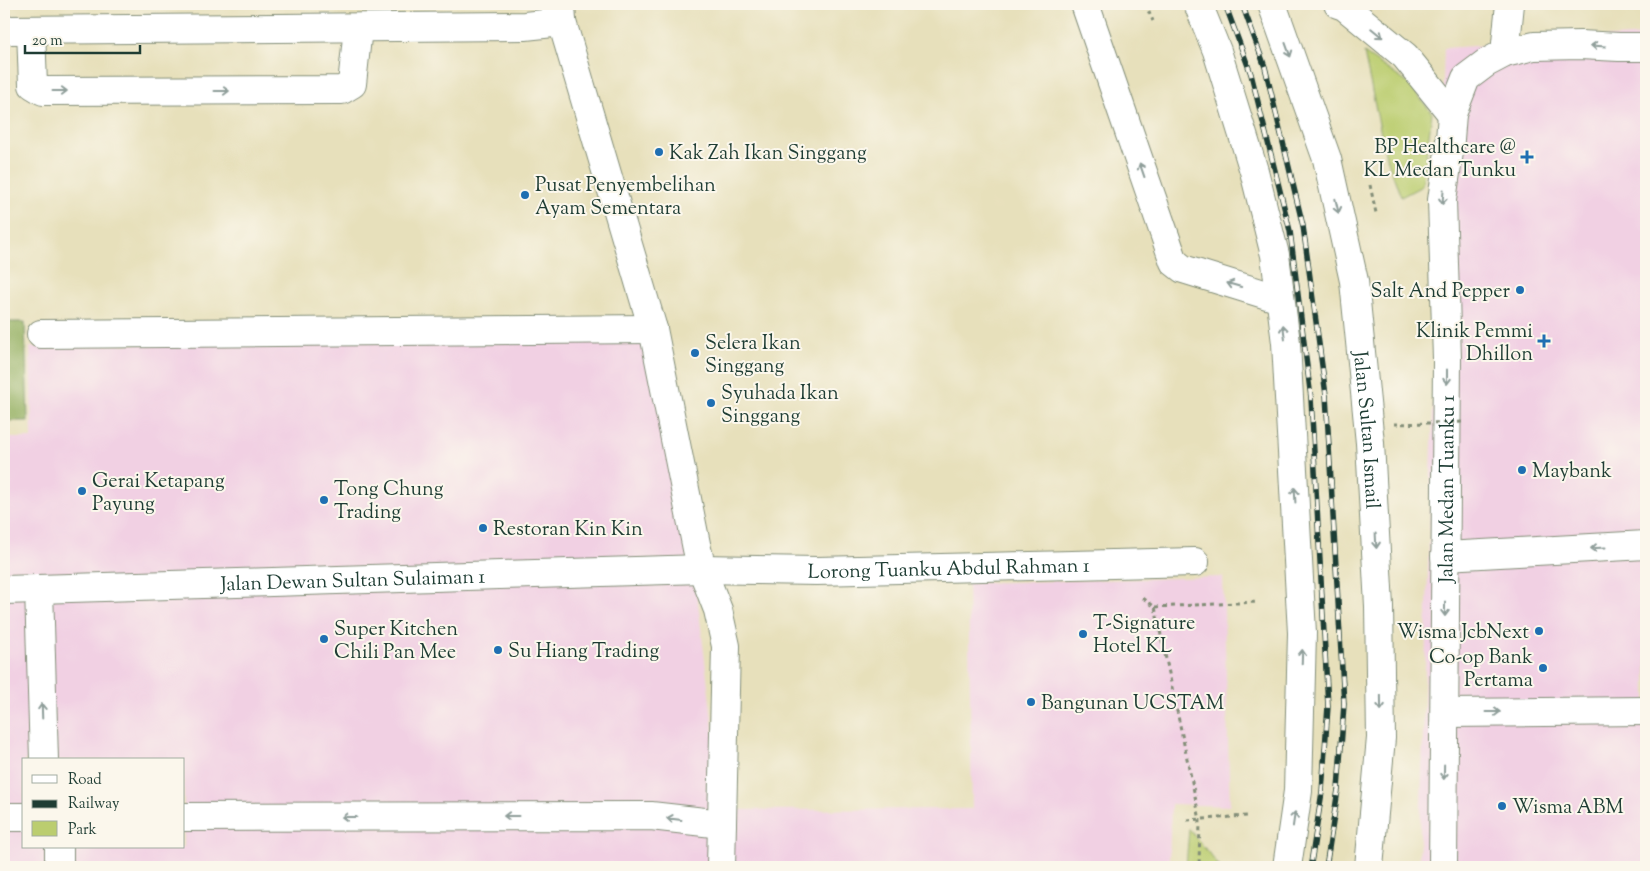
<svg xmlns="http://www.w3.org/2000/svg" width="1650" height="871" viewBox="0 0 1650 871" font-family="'Sorts Mill Goudy',serif">
  <style>
    .built { fill: #f1d0e3; fill-rule: evenodd }
    .green { fill: #bbcd6f; stroke: #6d8552 }
    .forest { fill: #94b062; stroke: #5a764b }
    .lines { fill: none; stroke-linecap: round; stroke-linejoin: round }
    .minor-casing { stroke: #838e78; stroke-width: 30 }
    .major-casing { stroke: #838e78; stroke-width: 30 }
    .path { stroke: #838e78; stroke-width: 3; stroke-dasharray: 4 4; stroke-linecap: butt }
    .minor { stroke: #fff; stroke-width: 28 }
    .major { stroke: #fff; stroke-width: 28 }
    .rail-casing { stroke: #1f3d34; stroke-width: 5.5 }
    .rail { stroke: #fbf7ec; stroke-width: 4; stroke-dasharray: 11; stroke-linecap: butt }
    .path-bridge { stroke: #838e78; stroke-width: 3; stroke-dasharray: 4 4; stroke-linecap: butt }
    .oneway { stroke: #8f9e9a }
    .poi-dot { fill: #1f6fb2; stroke: #fbf7ec; stroke-width: 2 }
    .labels { text-anchor: middle; stroke-width: 4; stroke-linejoin: round; paint-order: stroke }
    .poi-label { font-size: 20px; fill: #1f3d34; stroke: #fbf7ec; text-anchor: start }
    .street-label { font-size: 20px; fill: #1f3d34; stroke: #fbf7ec }
  </style>
  <rect width="100%" height="100%" fill="#fbf7ec"/>
  <filter id="ink" filterUnits="userSpaceOnUse"><feTurbulence type="fractalNoise" baseFrequency=".02" numOctaves="2"/><feDisplacementMap in="SourceGraphic" scale="10" xChannelSelector="R" yChannelSelector="G"/><feConvolveMatrix kernelMatrix="1 2 1 2 8 2 1 2 1" color-interpolation-filters="sRGB"/></filter>
  <filter id="wash" filterUnits="userSpaceOnUse"><feTurbulence type="fractalNoise" baseFrequency=".0096" numOctaves="4" result="noise"/><feDisplacementMap in="SourceGraphic" scale="20" xChannelSelector="R" yChannelSelector="G"/><feGaussianBlur stdDeviation="1.12" result="paint"/><feColorMatrix in="noise" values="0 0 0 0 0 0 0 0 0 0 0 0 0 0 0 0 0 1.4 0 .05"/><feComposite in="paint" operator="in"/></filter>
  <g filter="url(#wash)">
    <rect width="100%" height="100%" fill="#e7e0bb"/>
    <!-- built -->
    <g class="built">
      <path d="M 1646,35 L 1646,867 L 1419,867 L 1444,48 Z"/>
      <path d="M 665,329 L 723,810 L 972,809 L 968,583 L 1223,577 L 1230,806 L 1171,804 L 1169,867 L 4,867 L 4,438 L 32,438 L 30,347 ZM 24,760 L 184,760 L 184,847 L 24,847 Z"/>
    </g>
    <!-- green -->
    <g class="green">
      <path d="M 1364,53 L 1409,84 L 1432,113 L 1422,186 L 1401,197 L 1385,153 Z"/>
      <path d="M 1189,829 L 1220,867 L 1186,867 Z"/>
    </g>
    <!-- forest -->
    <path class="forest" d="M 4,322 L 25,322 L 28,421 L 4,421 Z"/>
  </g>
  <g filter="url(#ink)">
    <g class="lines">
      <defs>
        <g id="minor">
          <path d="M 561,4 L 562,22 L 653,329 L 697,549 L 702,569 L 718,610 L 726,646 L 721,867"/>
          <path d="M 1085,4 L 1174,262 L 1183,269 L 1280,299"/>
          <path d="M 4,30 L 525,26 L 562,22"/>
          <path d="M 31,30 L 33,85 L 43,91 L 342,90 L 352,84 L 358,28"/>
          <path d="M 1505,53 L 1510,4"/>
          <path d="M 41,334 L 653,329"/>
          <path d="M 1445,556 L 1646,545"/>
          <path d="M 39,589 L 44,760"/>
          <path id="s1" d="M 4,590 L 702,569 L 817,571 L 1195,562"/>
          <path d="M 1445,713 L 1646,711"/>
          <path d="M 4,817 L 24,817"/>
          <path d="M 184,817 L 651,816 L 722,824"/>
          <path d="M 59,867 L 59,847"/>
          <path id="s2" d="M 1443,867 L 1447,359 L 1442,200 L 1449,152 L 1452,114 L 1466,78 L 1486,63 L 1505,53 L 1534,46 L 1580,45 L 1619,47 L 1646,47"/>
        </g>
        <g id="major">
          <path d="M 1198,4 L 1217,51 L 1254,171 L 1275,255 L 1286,343 L 1302,633 L 1298,791 L 1287,867"/>
          <path id="s3" d="M 1272,4 L 1327,159 L 1354,281 L 1370,443 L 1379,606 L 1381,738 L 1369,867"/>
          <path d="M 1338,4 L 1344,6 L 1405,56 L 1452,114"/>
        </g>
      </defs>
      <!-- minor casing -->
      <use href="#minor" class="minor-casing"/>
      <!-- major casing -->
      <use href="#major" class="major-casing"/>
      <!-- path -->
      <g class="path">
        <path d="M 1145,4 L 1153,21"/>
        <path d="M 1370,185 L 1376,213"/>
        <path d="M 1143,598 L 1155,607 L 1200,820 L 1199,867"/>
        <path d="M 1155,607 L 1258,602"/>
        <path d="M 1187,820 L 1248,816"/>
      </g>
      <!-- minor -->
      <use href="#minor" class="minor"/>
      <!-- major -->
      <use href="#major" class="major"/>
      <defs>
        <g id="rail">
          <path d="M 1225,4 L 1251,74 L 1290,231 L 1311,398 L 1328,706 L 1322,792 L 1311,863 L 1309,867"/>
          <path d="M 1242,4 L 1265,67 L 1303,226 L 1326,395 L 1344,704 L 1338,790 L 1326,867"/>
        </g>
      </defs>
      <!-- rail casing -->
      <use href="#rail" class="rail-casing"/>
      <!-- rail -->
      <use href="#rail" class="rail"/>
      <!-- path-bridge -->
      <path class="path-bridge" d="M 1394,424 L 1463,422"/>
    </g>
    <!-- one-way arrows -->
    <defs><path id="oneway-shaft" d="M-6 0H5M1.5-3L5.5 0L1.5 3" fill="none" stroke-width="1.6" stroke-linecap="round" stroke-linejoin="round" transform="scale(1.25)"/></defs>
    <g class="oneway">
      <use href="#oneway-shaft" transform="translate(1377 33) rotate(39)"/>
      <use href="#oneway-shaft" transform="translate(1598 46) rotate(-176)"/>
      <use href="#oneway-shaft" transform="translate(1288 50) rotate(70)"/>
      <use href="#oneway-shaft" transform="translate(60 91)"/>
      <use href="#oneway-shaft" transform="translate(222 91)"/>
      <use href="#oneway-shaft" transform="translate(1142 170) rotate(-109)"/>
      <use href="#oneway-shaft" transform="translate(1443 197) rotate(95)"/>
      <use href="#oneway-shaft" transform="translate(1337 206) rotate(77)"/>
      <use href="#oneway-shaft" transform="translate(1234 285) rotate(-164)"/>
      <use href="#oneway-shaft" transform="translate(1284 332) rotate(-97)"/>
      <use href="#oneway-shaft" transform="translate(1447 377) rotate(90)"/>
      <use href="#oneway-shaft" transform="translate(1295 495) rotate(-93)"/>
      <use href="#oneway-shaft" transform="translate(1376 541) rotate(87)"/>
      <use href="#oneway-shaft" transform="translate(1598 548) rotate(177)"/>
      <use href="#oneway-shaft" transform="translate(1445 609) rotate(90)"/>
      <use href="#oneway-shaft" transform="translate(1302 657) rotate(-88)"/>
      <use href="#oneway-shaft" transform="translate(1381 703) rotate(89)"/>
      <use href="#oneway-shaft" transform="translate(42 711) rotate(-92)"/>
      <use href="#oneway-shaft" transform="translate(1493 712)"/>
      <use href="#oneway-shaft" transform="translate(1444 772) rotate(91)"/>
      <use href="#oneway-shaft" transform="translate(511 816) rotate(180)"/>
      <use href="#oneway-shaft" transform="translate(349 817) rotate(180)"/>
      <use href="#oneway-shaft" transform="translate(674 819) rotate(-173)"/>
      <use href="#oneway-shaft" transform="translate(1294 819) rotate(-82)"/>
    </g>
  </g>
  <!-- markers -->
  <g class="poi-dot">
    <circle cx="659" cy="152" r="5"/>
    <path d="M1524.5 149.5h5v5h5v5h-5v5h-5v-5h-5v-5h5z"/>
    <circle cx="525" cy="195" r="5"/>
    <circle cx="1520" cy="290" r="5"/>
    <path d="M1541.5 333.5h5v5h5v5h-5v5h-5v-5h-5v-5h5z"/>
    <circle cx="695" cy="353" r="5"/>
    <circle cx="711" cy="403" r="5"/>
    <circle cx="1522" cy="470" r="5"/>
    <circle cx="82" cy="491" r="5"/>
    <circle cx="324" cy="500" r="5"/>
    <circle cx="483" cy="528" r="5"/>
    <circle cx="1539" cy="631" r="5"/>
    <circle cx="1083" cy="634" r="5"/>
    <circle cx="324" cy="639" r="5"/>
    <circle cx="498" cy="650" r="5"/>
    <circle cx="1543" cy="668" r="5"/>
    <circle cx="1031" cy="702" r="5"/>
    <circle cx="1502" cy="806" r="5"/>
  </g>
  <g class="labels">
    <!-- poi labels -->
    <g class="poi-label">
      <text x="1516" y="153" text-anchor="end">BP Healthcare @<tspan x="1516" dy="23">KL Medan Tunku</tspan></text>
      <text x="669" y="159">Kak Zah Ikan Singgang</text>
      <text x="535" y="191">Pusat Penyembelihan<tspan x="535" dy="23">Ayam Sementara</tspan></text>
      <text x="1510" y="297" text-anchor="end">Salt And Pepper</text>
      <text x="1533" y="337" text-anchor="end">Klinik Pemmi<tspan x="1533" dy="23">Dhillon</tspan></text>
      <text x="705" y="349">Selera Ikan<tspan x="705" dy="23">Singgang</tspan></text>
      <text x="721" y="399">Syuhada Ikan<tspan x="721" dy="23">Singgang</tspan></text>
      <text x="1532" y="477">Maybank</text>
      <text x="92" y="487">Gerai Ketapang<tspan x="92" dy="23">Payung</tspan></text>
      <text x="334" y="495">Tong Chung<tspan x="334" dy="23">Trading</tspan></text>
      <text x="493" y="535">Restoran Kin Kin</text>
      <text x="1093" y="629">T-Signature<tspan x="1093" dy="23">Hotel KL</tspan></text>
      <text x="334" y="635">Super Kitchen<tspan x="334" dy="23">Chili Pan Mee</tspan></text>
      <text x="1529" y="638" text-anchor="end">Wisma JcbNext</text>
      <text x="508" y="657">Su Hiang Trading</text>
      <text x="1533" y="663" text-anchor="end">Co-op Bank<tspan x="1533" dy="23">Pertama</tspan></text>
      <text x="1041" y="709">Bangunan UCSTAM</text>
      <text x="1512" y="813">Wisma ABM</text>
    </g>
    <!-- street labels -->
    <g class="street-label">
      <text dy="7" stroke="none"><textPath href="#s3" startOffset="439">Jalan Sultan Ismail</textPath></text>
      <text dy="7" stroke="none"><textPath href="#s2" startOffset="378">Jalan Medan Tuanku 1</textPath></text>
      <text dy="7" stroke="none"><textPath href="#s1" startOffset="945">Lorong Tuanku Abdul Rahman 1</textPath></text>
      <text dy="7" stroke="none"><textPath href="#s1" startOffset="349">Jalan Dewan Sultan Sulaiman 1</textPath></text>
    </g>
  </g>
  <!-- margin -->
  <rect width="1650" height="871" fill="none" stroke="#fbf7ec" stroke-width="20"/>
  <!-- legend -->
  <rect x="22" y="758" width="162" height="90" fill="#fbf7ec" stroke="#a3ada2"/>
  <rect x="32" y="775" width="25" height="8" fill="#ffffff" stroke="#a3ada2"/>
  <text x="68" y="784" font-size="15" fill="#1f3d34">Road</text>
  <rect x="32" y="800" width="25" height="8" fill="#1f3d34" stroke="#a3ada2"/>
  <text x="68" y="808" font-size="15" fill="#1f3d34">Railway</text>
  <rect x="32" y="821" width="25" height="15" fill="#bbcd6f" stroke="#a3ada2"/>
  <text x="68" y="834" font-size="15" fill="#1f3d34">Park</text>
  <!-- scale -->
  <path d="M25 45v8h115v-8" fill="none" stroke="#1f3d34" stroke-width="2.5"/>
  <text x="32" y="45" font-size="15" fill="#1f3d34" stroke="#fbf7ec" stroke-width="4" paint-order="stroke">20 m</text>
</svg>
